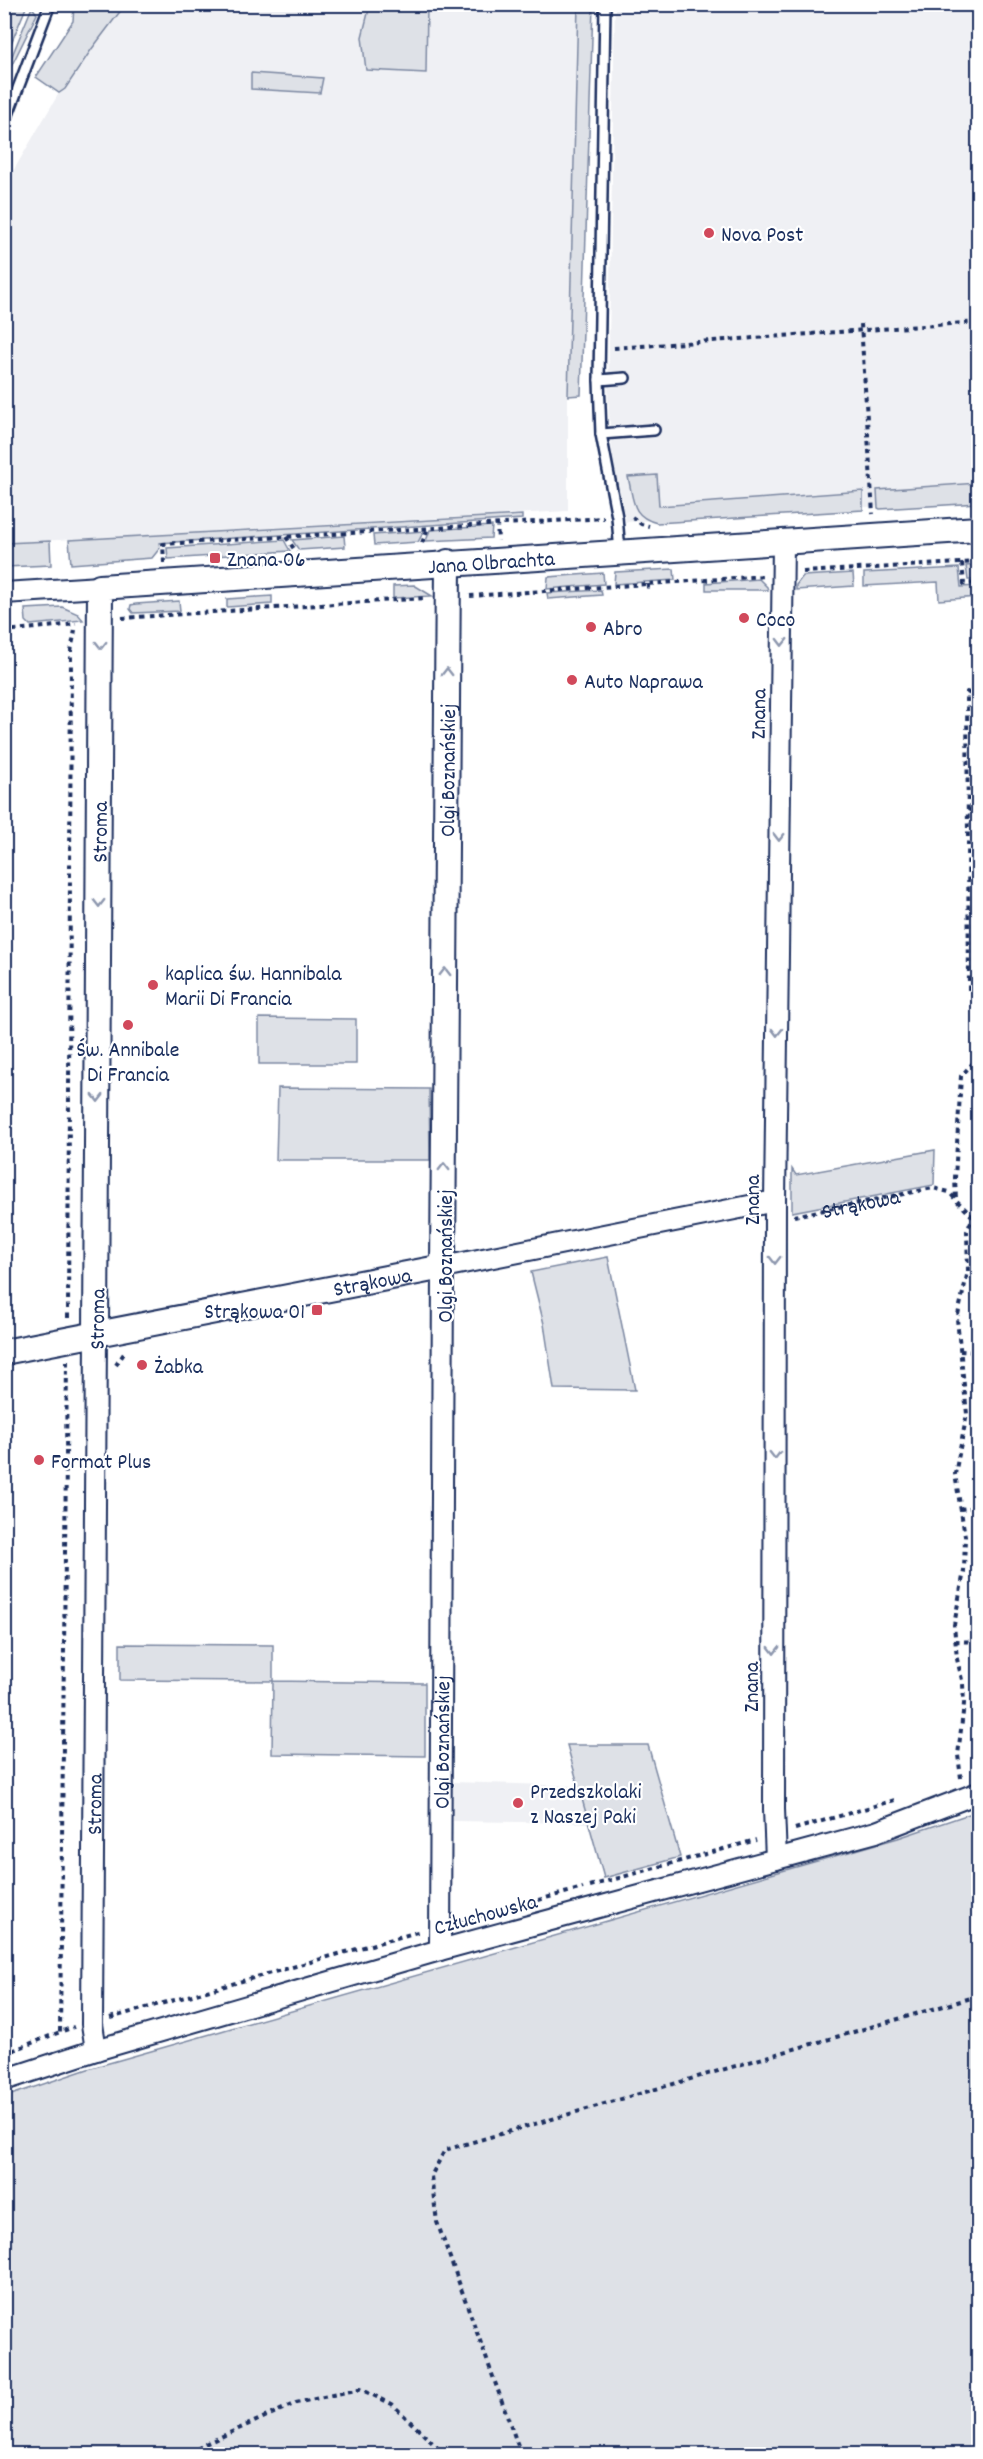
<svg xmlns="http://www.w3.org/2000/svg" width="983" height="2459" viewBox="0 0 983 2459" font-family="Dekko,sans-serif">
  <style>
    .built { fill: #eff0f4 }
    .green { fill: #dee1e7; stroke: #7c88a2; stroke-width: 1.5 }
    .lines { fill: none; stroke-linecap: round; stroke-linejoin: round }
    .service-casing { stroke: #1b2f5e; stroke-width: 14 }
    .minor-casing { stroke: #1b2f5e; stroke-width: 24 }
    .tertiary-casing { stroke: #1b2f5e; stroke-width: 28 }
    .path { stroke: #1b2f5e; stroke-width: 4; stroke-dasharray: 4.5 4.5; stroke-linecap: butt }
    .service { stroke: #fff; stroke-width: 9 }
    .minor { stroke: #fff; stroke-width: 20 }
    .tertiary { stroke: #fff; stroke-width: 24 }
    .oneway { stroke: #8d97ae }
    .poi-dot { fill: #d1495b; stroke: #fff; stroke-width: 2 }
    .labels { text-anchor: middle; stroke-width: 4.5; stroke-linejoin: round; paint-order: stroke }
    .poi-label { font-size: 22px; fill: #1b2f5e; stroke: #fff; text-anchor: start }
    .street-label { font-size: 22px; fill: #1b2f5e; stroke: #fff }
  </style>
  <rect width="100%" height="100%" fill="#fff"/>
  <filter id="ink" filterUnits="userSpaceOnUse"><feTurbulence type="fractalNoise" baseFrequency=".0167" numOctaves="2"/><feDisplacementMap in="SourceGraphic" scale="12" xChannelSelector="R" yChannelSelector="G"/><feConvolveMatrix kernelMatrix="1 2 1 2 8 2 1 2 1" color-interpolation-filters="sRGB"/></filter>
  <g filter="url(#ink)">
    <!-- built -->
    <g class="built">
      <path d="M 74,5 L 578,5 L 568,396 L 568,511 L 5,543 L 5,185 L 59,93 L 36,77 L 73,21 Z"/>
      <path d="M 615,5 L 978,5 L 978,500 L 626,522 L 613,464 L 608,401 Z"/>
      <path d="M 452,1782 L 578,1786 L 589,1823 L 453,1821 Z"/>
    </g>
    <!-- green -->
    <g class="green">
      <path d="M 5,4 L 27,5 L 5,58 L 4,5 Z"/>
      <path d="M 74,5 L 125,5 L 91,50 L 65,89 L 59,93 L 36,77 L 73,21 Z"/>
      <path d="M 370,5 L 427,5 L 426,73 L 366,70 L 362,37 Z"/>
      <path d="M 578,5 L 593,5 L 581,395 L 568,396 Z"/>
      <path d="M 32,7 L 37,14 L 5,79 L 5,73 Z"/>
      <path d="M 251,73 L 323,78 L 320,93 L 251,89 Z"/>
      <path d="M 657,475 L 659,506 L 863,491 L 863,510 L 657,523 C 631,516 634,501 628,477 Z"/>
      <path d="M 978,483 L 978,503 L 880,509 L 878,508 L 877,490 Z"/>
      <path d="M 522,515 L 522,519 L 159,543 L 160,548 L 152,558 L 71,564 L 69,540 Z"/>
      <path d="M 492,526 L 491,538 L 426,541 L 430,530 Z"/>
      <path d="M 424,531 L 418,542 L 374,545 L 373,535 Z"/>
      <path d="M 344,536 L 345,547 L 299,550 L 292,540 Z"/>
      <path d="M 284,540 L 290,551 L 168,559 L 167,548 Z"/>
      <path d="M 50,541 L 51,565 L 5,567 L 5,543 Z"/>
      <path d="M 978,565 L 978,580 L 968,580 L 966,566 Z"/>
      <path d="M 959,568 L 961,587 L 978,586 L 978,597 L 939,600 L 938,582 L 864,586 L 864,573 Z"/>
      <path d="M 674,569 L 675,580 L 614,584 L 615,572 Z"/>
      <path d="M 603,573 L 604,584 L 547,589 L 548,577 Z"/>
      <path d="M 853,573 L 854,586 L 796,590 L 796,585 L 803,576 Z"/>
      <path d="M 759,579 L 767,587 L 768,590 L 706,590 L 706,583 Z"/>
      <path d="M 414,585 L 432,596 L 393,598 L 393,586 Z"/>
      <path d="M 601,590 L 602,595 L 548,599 L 547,593 Z"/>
      <path d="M 272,596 L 272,604 L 227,607 L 227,599 Z"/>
      <path d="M 179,601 L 180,611 L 133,613 L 130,609 L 131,605 L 136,604 Z"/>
      <path d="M 62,607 L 78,614 L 83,620 L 30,625 L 26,621 L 25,609 Z"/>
      <path d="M 259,1018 L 356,1019 L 356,1064 L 259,1064 Z"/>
      <path d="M 278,1088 L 429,1089 L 430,1160 L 276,1160 Z"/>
      <path d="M 935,1150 L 934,1185 L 792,1212 L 792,1169 L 796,1175 Z"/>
      <path d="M 608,1257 L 635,1390 L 554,1389 L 544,1324 L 531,1272 Z"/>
      <path d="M 120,1644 L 273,1645 L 273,1681 L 425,1683 L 425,1756 L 272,1754 L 273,1681 L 120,1680 Z"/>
      <path d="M 567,1745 L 648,1745 L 680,1857 L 604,1878 Z"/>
      <path d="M 978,1811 L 978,2454 L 5,2454 L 5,2097 L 88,2069 L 898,1838 Z"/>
    </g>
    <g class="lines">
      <defs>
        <g id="service">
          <path d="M 605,4 L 599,380 L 601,434 L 617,517 L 620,552"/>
          <path d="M 4,125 L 50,4"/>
          <path d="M 599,380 L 625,378"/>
          <path d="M 601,434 L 654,430"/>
        </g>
        <g id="minor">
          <path d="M 4,593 L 100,587"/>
          <path d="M 776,1859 L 774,1809 L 775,1201 L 783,542"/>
          <path id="s2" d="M 440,1950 L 443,1267 L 775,1201"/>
          <path id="s3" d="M 96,2050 L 92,2024 L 96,1333"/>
          <path d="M 4,2080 L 96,2050 L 440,1950 L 876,1832 L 978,1793"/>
        </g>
        <g id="tertiary">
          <path id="s4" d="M 96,1333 L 100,587 L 978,529"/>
          <path id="s5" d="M 4,1352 L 443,1267 L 448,562"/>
        </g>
      </defs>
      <!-- service casing -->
      <use href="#service" class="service-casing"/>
      <!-- minor casing -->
      <use href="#minor" class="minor-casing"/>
      <!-- tertiary casing -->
      <use href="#tertiary" class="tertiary-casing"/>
      <!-- path -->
      <g class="path">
        <path d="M 861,324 L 873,514"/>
        <path d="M 614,348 L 978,322"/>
        <path d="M 632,517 L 641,524 L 649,526"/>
        <path d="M 497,523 L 498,541"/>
        <path d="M 286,537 L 296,552"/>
        <path d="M 422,543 L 428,528"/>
        <path d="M 164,563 L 163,544 L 604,518"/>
        <path d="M 962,563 L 964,584 L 978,583"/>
        <path d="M 803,572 L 978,562"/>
        <path d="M 648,584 L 648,592"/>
        <path d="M 470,596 L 765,576"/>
        <path d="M 122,618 L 426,598"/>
        <path d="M 4,631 L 76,624"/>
        <path d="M 978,698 L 967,692 L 969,990 L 978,994"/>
        <path d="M 968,809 L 978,814"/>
        <path id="s1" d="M 794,1216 L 933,1188 L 949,1192 L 956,1200"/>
        <path d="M 973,1217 L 956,1200 L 955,1178 L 961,1076 L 972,1064 L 978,1063"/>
        <path d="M 68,1318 L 71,651 L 75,630"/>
        <path d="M 960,1351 L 978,1352"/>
        <path d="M 67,1361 L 60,2032 L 74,2027"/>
        <path d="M 116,1365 L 125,1352"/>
        <path d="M 960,1509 L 978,1507"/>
        <path d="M 955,1641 L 978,1642"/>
        <path d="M 961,1778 L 958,1755 L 964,1704 L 963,1684 L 957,1659 L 954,1625 L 964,1571 L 965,1536 L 955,1474 L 967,1414 L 957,1319 L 968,1271 L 967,1231 L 973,1217 L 978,1213"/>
        <path d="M 795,1829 L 898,1799"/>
        <path d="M 590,1886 L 756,1840"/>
        <path d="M 460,1921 L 583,1888"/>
        <path d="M 110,2018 L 421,1931"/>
        <path d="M 4,2054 L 60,2032"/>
        <path d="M 190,2454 L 205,2444 L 296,2403 L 360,2389 L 392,2404 L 444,2454"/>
        <path d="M 521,2454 L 437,2222 L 431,2176 L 445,2150 L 978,1996"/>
      </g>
      <!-- service -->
      <use href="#service" class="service"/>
      <!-- minor -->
      <use href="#minor" class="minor"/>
      <!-- tertiary -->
      <use href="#tertiary" class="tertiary"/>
    </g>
    <!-- one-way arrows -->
    <defs><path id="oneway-chevron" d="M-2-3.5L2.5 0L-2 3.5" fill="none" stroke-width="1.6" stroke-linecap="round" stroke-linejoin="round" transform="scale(1.5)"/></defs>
    <g class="oneway">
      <use href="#oneway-chevron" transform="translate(782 642) rotate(91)"/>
      <use href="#oneway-chevron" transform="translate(101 645) rotate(90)"/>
      <use href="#oneway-chevron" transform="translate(447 672) rotate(-90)"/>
      <use href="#oneway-chevron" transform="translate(779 837) rotate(91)"/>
      <use href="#oneway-chevron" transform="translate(99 903) rotate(90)"/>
      <use href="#oneway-chevron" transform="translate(445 972) rotate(-90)"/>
      <use href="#oneway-chevron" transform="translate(777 1032) rotate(91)"/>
      <use href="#oneway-chevron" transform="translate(98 1098) rotate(90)"/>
      <use href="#oneway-chevron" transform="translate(444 1167) rotate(-90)"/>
      <use href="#oneway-chevron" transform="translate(775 1260) rotate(90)"/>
      <use href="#oneway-chevron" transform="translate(775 1455) rotate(90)"/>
      <use href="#oneway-chevron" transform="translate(774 1650) rotate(90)"/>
    </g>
  </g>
  <!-- markers -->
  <g class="poi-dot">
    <circle cx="709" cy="233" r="6"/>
    <rect x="209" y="552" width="12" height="12" rx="3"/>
    <circle cx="744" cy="618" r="6"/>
    <circle cx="591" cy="627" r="6"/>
    <circle cx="572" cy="680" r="6"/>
    <circle cx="153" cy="985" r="6"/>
    <circle cx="128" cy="1025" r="6"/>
    <rect x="311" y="1304" width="12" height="12" rx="3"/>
    <circle cx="142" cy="1365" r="6"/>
    <circle cx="39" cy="1460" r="6"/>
    <circle cx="518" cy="1803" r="6"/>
  </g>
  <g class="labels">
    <!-- poi labels -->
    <g class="poi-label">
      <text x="721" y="241">Nova Post</text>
      <text x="227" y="566">Znana 06</text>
      <text x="756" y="626">Coco</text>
      <text x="603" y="635">Abro</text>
      <text x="584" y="688">Auto Naprawa</text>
      <text x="165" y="980">kaplica św. Hannibala<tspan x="165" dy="25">Marii Di Francia</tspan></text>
      <text x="128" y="1056" text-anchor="middle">Św. Annibale<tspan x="128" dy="25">Di Francia</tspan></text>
      <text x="305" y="1318" text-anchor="end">Strąkowa 01</text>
      <text x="154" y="1373">Żabka</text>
      <text x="51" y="1468">Format Plus</text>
      <text x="530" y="1798">Przedszkolaki<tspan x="530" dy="25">z Naszej Paki</tspan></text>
    </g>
    <!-- street labels -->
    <g class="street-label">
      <text dy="8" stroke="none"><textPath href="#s4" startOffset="1138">Jana Olbrachta</textPath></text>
      <text transform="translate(757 714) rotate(-89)" y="8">Znana</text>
      <text dy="8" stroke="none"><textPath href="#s5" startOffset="944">Olgi Boznańskiej</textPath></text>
      <text dy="8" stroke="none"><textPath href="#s4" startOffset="501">Stroma</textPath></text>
      <text transform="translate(751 1200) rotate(-90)" y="8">Znana</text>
      <text dy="8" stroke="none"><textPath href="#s1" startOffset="68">Strąkowa</textPath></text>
      <text transform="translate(444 1256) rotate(-90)" y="8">Olgi Boznańskiej</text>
      <text dy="8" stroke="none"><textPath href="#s5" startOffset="375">Strąkowa</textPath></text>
      <text transform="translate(96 1319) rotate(-89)" y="8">Stroma</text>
      <text transform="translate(750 1687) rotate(-90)" y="8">Znana</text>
      <text dy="8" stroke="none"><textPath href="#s2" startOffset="208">Olgi Boznańskiej</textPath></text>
      <text dy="8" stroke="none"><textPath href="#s3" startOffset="246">Stroma</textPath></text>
      <text transform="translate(485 1913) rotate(-15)" y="8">Człuchowska</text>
    </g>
  </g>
  <!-- margin -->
  <rect width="983" height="2459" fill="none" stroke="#fff" stroke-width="24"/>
  <rect x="12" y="12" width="959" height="2435" fill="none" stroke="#1b2f5e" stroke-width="2" filter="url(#ink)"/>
</svg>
